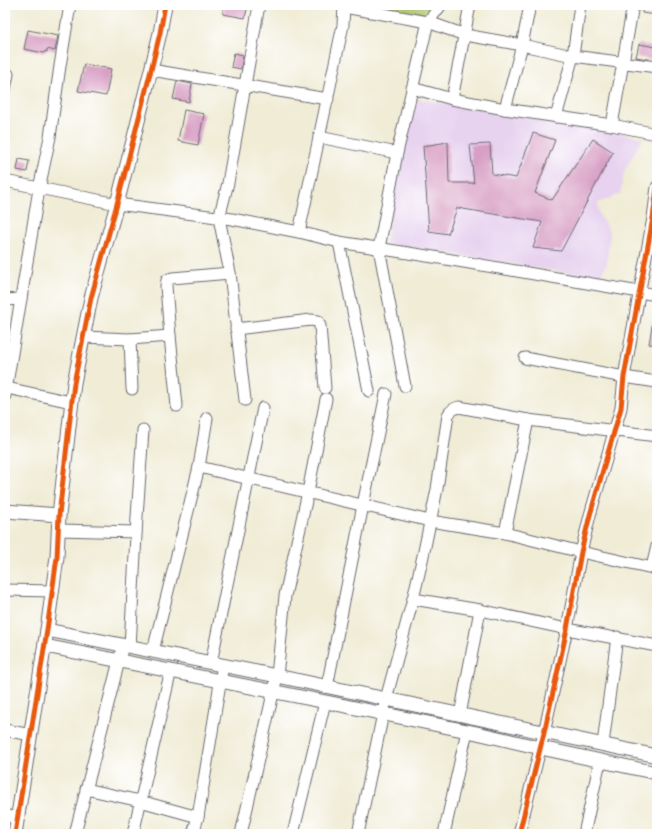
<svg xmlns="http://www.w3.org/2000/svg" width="662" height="839" viewBox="0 0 662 839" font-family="'Indie Flower',sans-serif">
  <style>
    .built { fill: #e7d2ef }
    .green { fill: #abc267; stroke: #667251 }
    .building { fill: #d89fc4 }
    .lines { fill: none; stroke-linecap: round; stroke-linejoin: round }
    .minor-casing { stroke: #6a6971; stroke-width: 13 }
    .tertiary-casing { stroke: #6a6971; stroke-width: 15 }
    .minor { stroke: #fff; stroke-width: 11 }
    .tertiary { stroke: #fff; stroke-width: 13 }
    .cycleway-casing { stroke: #fff; stroke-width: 8 }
    .cycleway { stroke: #e8590c; stroke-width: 5 }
  </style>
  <rect width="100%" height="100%" fill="#fff"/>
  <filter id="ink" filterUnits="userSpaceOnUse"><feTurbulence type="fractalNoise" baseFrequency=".025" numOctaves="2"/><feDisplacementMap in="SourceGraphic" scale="8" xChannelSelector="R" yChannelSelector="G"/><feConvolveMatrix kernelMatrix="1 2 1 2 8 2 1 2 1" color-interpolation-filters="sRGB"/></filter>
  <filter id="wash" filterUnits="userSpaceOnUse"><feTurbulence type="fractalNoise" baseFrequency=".012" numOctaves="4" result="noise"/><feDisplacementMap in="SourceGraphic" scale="16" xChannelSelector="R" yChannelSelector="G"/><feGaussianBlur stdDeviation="0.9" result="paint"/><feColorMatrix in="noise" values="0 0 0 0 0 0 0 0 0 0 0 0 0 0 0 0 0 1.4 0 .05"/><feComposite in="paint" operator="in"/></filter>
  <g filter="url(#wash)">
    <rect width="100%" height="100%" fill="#f0ecd6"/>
    <!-- built -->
    <path class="built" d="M 412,98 L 614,131 L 643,138 L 625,169 L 620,194 L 598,203 L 599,214 L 610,233 L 607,264 L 598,278 L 385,243 Z"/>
    <!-- green -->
    <path class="green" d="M 344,5 L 435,5 L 428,22 Z"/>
    <g id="blocks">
      <!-- building -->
      <g class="building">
        <path d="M 224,5 L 248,5 L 245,18 L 223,14 Z"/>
        <path d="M 643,5 L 657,5 L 657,15 L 642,13 Z"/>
        <path d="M 28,30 L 58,36 L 55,51 L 47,49 L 47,52 L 45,51 L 44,53 L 24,49 Z"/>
        <path d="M 639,44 L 656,47 L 654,60 L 636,57 Z"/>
        <path d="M 234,53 L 243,55 L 241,69 L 231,67 Z"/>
        <path d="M 84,64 L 111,69 L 106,96 L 78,91 Z"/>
        <path d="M 177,81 L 192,84 L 189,102 L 173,99 Z"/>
        <path d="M 184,110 L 204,114 L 198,145 L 178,141 Z"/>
        <path d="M 533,133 L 555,140 L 535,193 L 552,200 L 593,139 L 613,152 L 561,251 L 533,248 L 542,222 L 457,208 L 448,234 L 429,231 L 423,146 L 448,142 L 449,183 L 474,183 L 470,145 L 490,144 L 492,174 L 516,178 Z"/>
        <path d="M 19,159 L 29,161 L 27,172 L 17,170 Z"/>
        <path d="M 653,320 L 657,321 L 657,345 L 649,344 Z"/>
      </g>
    </g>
  </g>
  <g filter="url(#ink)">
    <use href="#blocks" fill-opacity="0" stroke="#6a6971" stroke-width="1"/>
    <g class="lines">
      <defs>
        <g id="minor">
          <path d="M 344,7 L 428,22 L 465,35 L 522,45 L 573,56 L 657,67"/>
          <path d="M 151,70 L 328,99"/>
          <path d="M 412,88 L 452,99 L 505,109 L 612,125 L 657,134"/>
          <path d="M 5,89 L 8,74"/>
          <path d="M 452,99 L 470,5"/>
          <path d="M 505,109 L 522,45 L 530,5"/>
          <path d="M 556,117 L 573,56 L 580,5"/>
          <path d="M 612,125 L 633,5"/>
          <path d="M 319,137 L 397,153"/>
          <path d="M 5,181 L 117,204 L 232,219 L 299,232 L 339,242 L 446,259 L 657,295"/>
          <path d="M 299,232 L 343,25 L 344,5"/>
          <path d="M 339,242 L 369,391"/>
          <path d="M 5,300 L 21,299"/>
          <path d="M 236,329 L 311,320 L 318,321 L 320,326 L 325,388"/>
          <path d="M 83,337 L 130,339 L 170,336"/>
          <path d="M 130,339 L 132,389"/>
          <path d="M 525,358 L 624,377 L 657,382"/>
          <path d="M 405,386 L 379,248 L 397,153 L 428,22 L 441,5"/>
          <path d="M 7,388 L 71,402"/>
          <path d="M 5,396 L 39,189 L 50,137 L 60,66 L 70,5"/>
          <path d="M 245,400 L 230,273 L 219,218 L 228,183 L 259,5"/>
          <path d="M 177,406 L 170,336 L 166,286 L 167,280 L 172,278 L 230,273"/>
          <path d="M 199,467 L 430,521 L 505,533 L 581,552 L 657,569"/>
          <path d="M 59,530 L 136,532"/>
          <path d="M 505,533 L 528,420"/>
          <path d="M 652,567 L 657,546"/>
          <path d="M 5,590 L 53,591"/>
          <path d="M 413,599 L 480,610 L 567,629 L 657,646"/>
          <path d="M 130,647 L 137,517 L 143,430"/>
          <path d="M 153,651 L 199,467 L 207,418"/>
          <path d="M 211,663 L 263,408"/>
          <path d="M 327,687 L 363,505 L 386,394"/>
          <path d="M 460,715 L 480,610"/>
          <path d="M 5,730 L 31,735"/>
          <path d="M 603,744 L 617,637"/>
          <path d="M 86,789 L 140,801 L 198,817"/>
          <path d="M 5,815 L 18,819"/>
          <path d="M 75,834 L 123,645"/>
          <path d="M 133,834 L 171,670"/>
          <path d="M 193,834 L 198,817 L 223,665"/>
          <path d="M 241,834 L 277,676 L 285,596 L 308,492 L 326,399"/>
          <path d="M 293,834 L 325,702"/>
          <path d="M 358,834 L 386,699 L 413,599 L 423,556 L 437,489 L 448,415 C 451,410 454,408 459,407 L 528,420 L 657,436"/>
          <path d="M 444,834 L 467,731"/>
          <path d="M 519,834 L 544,733 L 567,629 L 581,552 L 590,515 L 621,408 L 624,377 L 653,218 L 657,187"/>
          <path d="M 584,834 L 600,761"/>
        </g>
        <g id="tertiary">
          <path d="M 5,511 L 59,515"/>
          <path d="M 47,630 L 277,676 L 657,756"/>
          <path d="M 45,646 L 331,703 L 477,733 L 541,748 L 657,773"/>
          <path d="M 15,834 L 47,630 L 57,557 L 59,515 L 74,383 L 91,298 L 117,204 L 151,70 L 160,33 L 165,5"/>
        </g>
      </defs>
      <!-- minor casing -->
      <use href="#minor" class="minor-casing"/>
      <!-- tertiary casing -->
      <use href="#tertiary" class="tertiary-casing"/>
      <!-- minor -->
      <use href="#minor" class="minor"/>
      <!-- tertiary -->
      <use href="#tertiary" class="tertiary"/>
      <defs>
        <g id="cycleway">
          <path d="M 15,834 L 47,630 L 57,557 L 59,515 L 74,383 L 91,298 L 117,204 L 151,70 L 160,33 L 165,5"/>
          <path d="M 519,834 L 544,733 L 567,629 L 581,552 L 590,515 L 621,408 L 624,377 L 653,218 L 657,187"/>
        </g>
      </defs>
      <!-- cycleway casing -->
      <use href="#cycleway" class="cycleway-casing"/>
      <!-- cycleway -->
      <use href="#cycleway" class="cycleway"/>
    </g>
  </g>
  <!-- margin -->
  <rect width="662" height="839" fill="none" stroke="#fff" stroke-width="20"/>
</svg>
